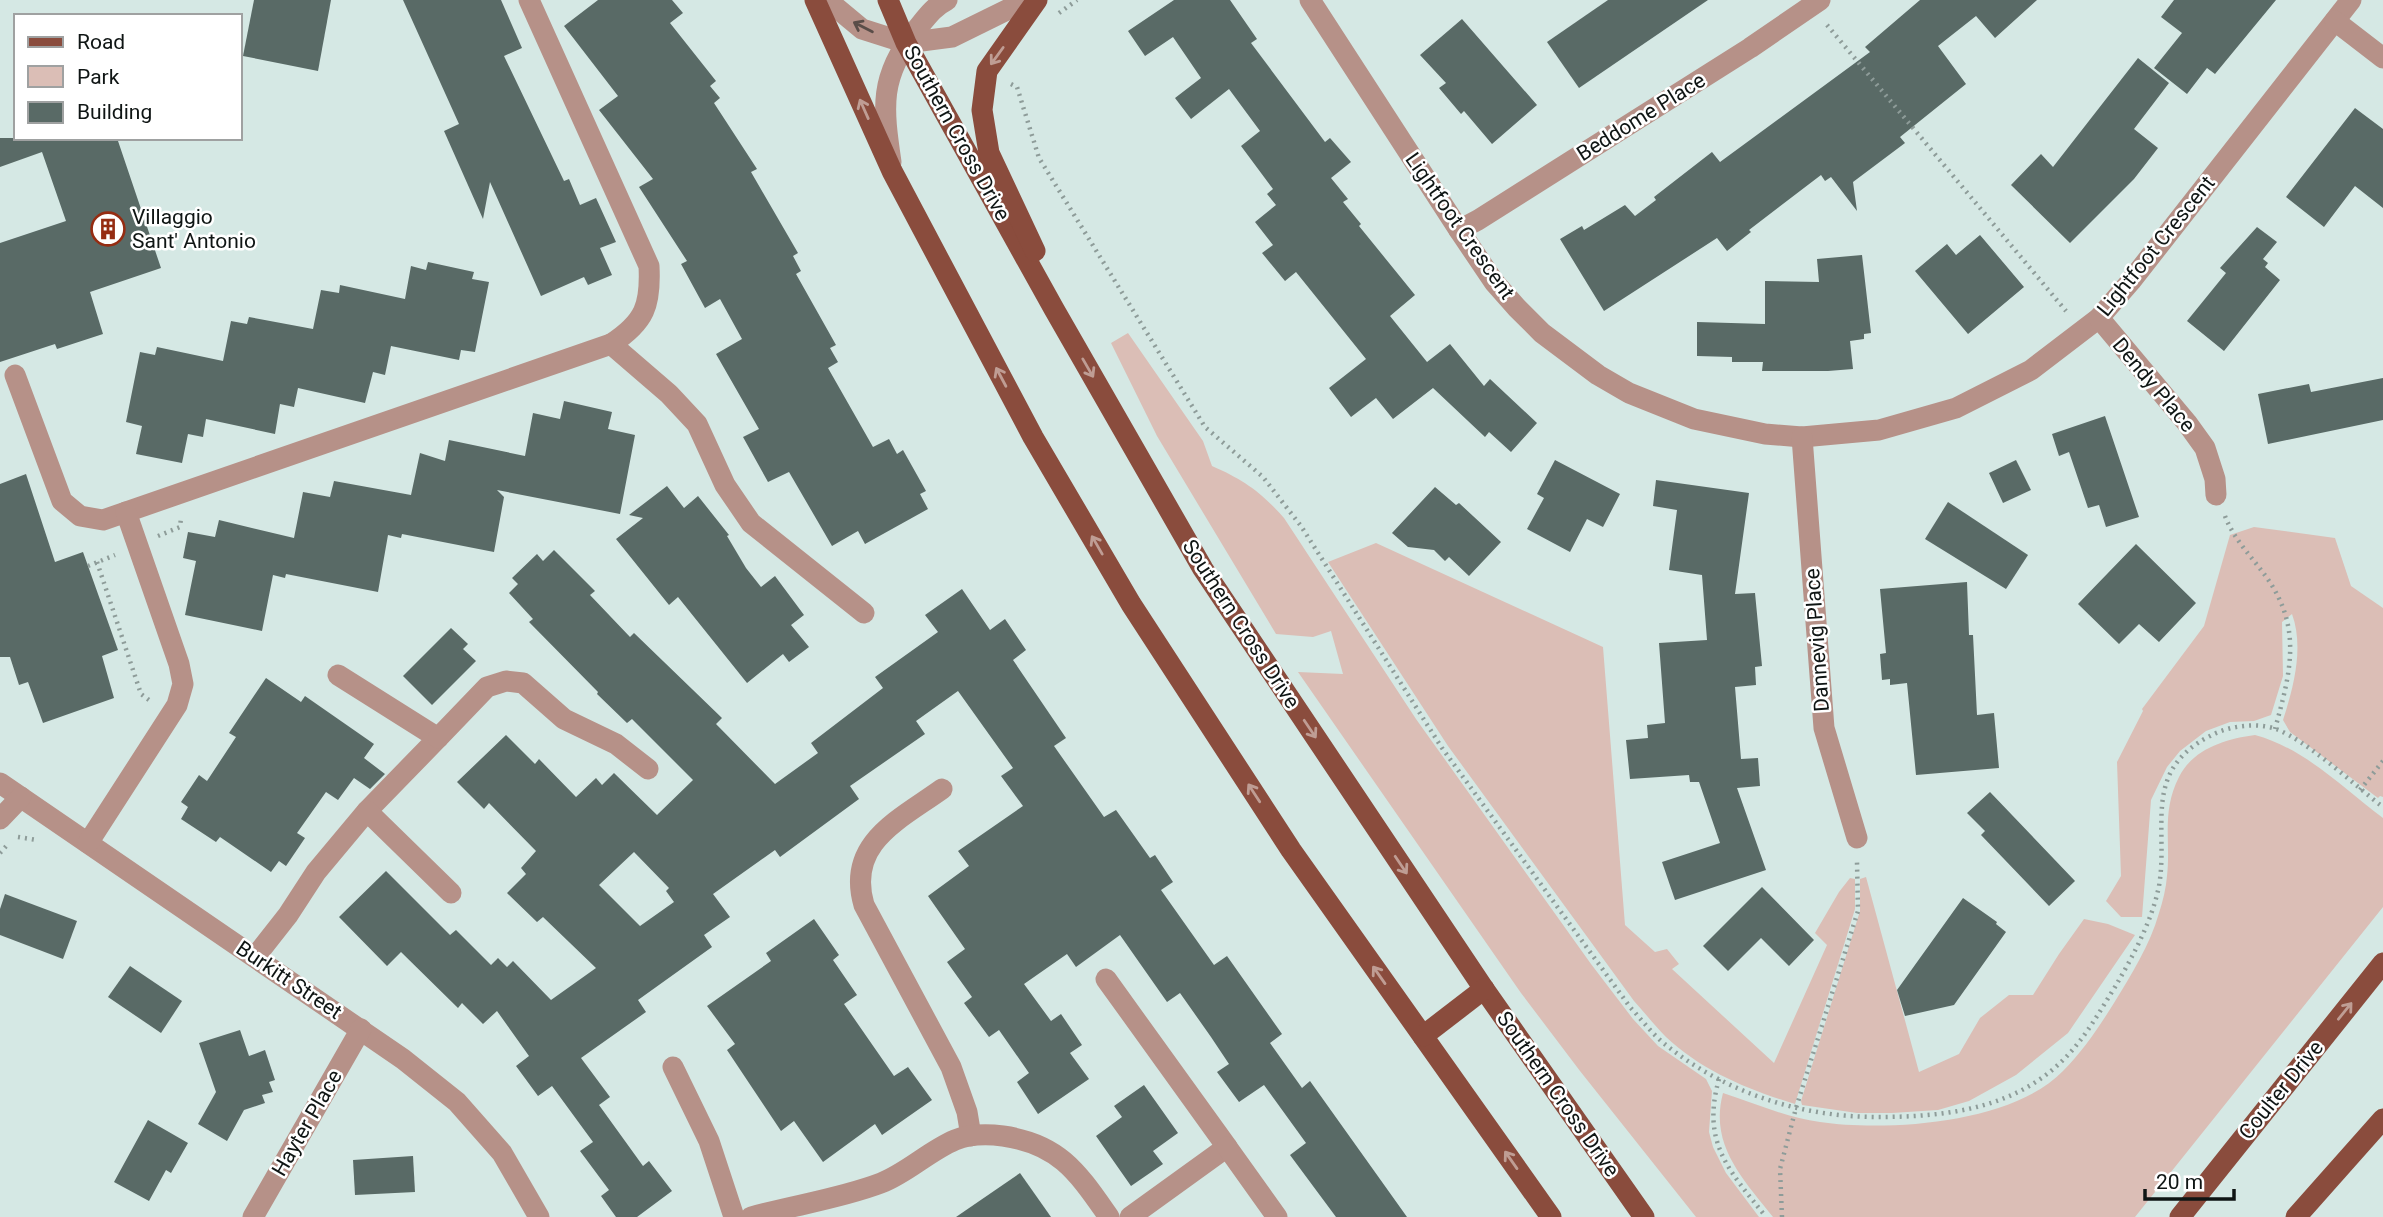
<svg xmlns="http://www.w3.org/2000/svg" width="2383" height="1217" viewBox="0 0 2383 1217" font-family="Roboto,sans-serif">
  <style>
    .green { fill: #dbbeb6 }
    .building { fill: #596a66; fill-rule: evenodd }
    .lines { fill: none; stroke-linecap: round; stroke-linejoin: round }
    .path { stroke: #8e9c99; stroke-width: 4.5; stroke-dasharray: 2 5; stroke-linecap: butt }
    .minor { stroke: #b69188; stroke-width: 21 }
    .major { stroke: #8a4c3d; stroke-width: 21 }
    .oneway { stroke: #5a4d48 }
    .oneway2 { stroke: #bf9d94 }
    .labels { text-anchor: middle; stroke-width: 5; stroke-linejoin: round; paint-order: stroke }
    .street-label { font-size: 21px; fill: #0f1514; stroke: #fff }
    .poi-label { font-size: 21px; fill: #0f1514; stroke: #fff; text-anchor: start }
  </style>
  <rect width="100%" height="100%" fill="#d5e8e4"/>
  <!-- green -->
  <g class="green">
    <path d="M 1128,333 L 1203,441 L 1212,466 C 1244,480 1261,492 1284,518 L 1416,719 L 1591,964 L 1633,1019 L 1658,1046 L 1706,1079 L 1712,1091 L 1709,1132 L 1713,1147 L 1726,1173 L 1759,1217 L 1696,1217 L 1580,1071 L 1521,993 L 1298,672 L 1343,674 L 1331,631 L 1313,637 L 1276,634 L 1157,436 L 1111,343 Z"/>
    <path d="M 2254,527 L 2335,538 L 2351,586 L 2383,608 L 2383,797 L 2380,796 L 2378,798 L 2290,732 L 2283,720 C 2294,686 2304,647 2292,614 L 2282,622 L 2283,676 L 2271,715 L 2254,721 L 2230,722 L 2206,731 L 2180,751 L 2167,767 L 2151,800 L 2142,917 L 2121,917 L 2106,901 L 2121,876 L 2117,762 L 2143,711 L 2142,709 L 2204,626 L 2230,535 Z"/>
    <path d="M 1376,543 L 1603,647 L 1625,925 L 1655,952 L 1667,949 L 1679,964 L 1672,969 L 1774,1063 L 1827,945 L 1815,933 L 1839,892 L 1850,878 L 1855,879 L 1855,909 L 1795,1104 C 1749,1090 1702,1071 1666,1037 C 1655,1026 1645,1013 1634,1001 L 1448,746 L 1328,562 Z"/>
    <path d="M 2255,735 C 2304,748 2343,788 2383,818 L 2383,907 L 2135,1217 L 1773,1217 C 1743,1179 1709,1145 1723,1093 C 1754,1103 1788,1118 1820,1122 C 1888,1132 2013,1123 2063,1071 C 2083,1051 2099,1027 2114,1003 C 2131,975 2150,945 2159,913 C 2163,901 2166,888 2167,876 C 2171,842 2161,812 2179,777 C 2193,749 2225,739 2255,735 Z"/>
    <path d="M 1866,877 L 1919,1072 L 1959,1054 L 1980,1018 L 2009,995 L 2033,995 L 2059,954 L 2084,919 L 2108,924 L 2135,935 L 2068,1033 L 2016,1075 L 1969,1101 L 1938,1110 L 1892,1113 L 1857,1113 L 1802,1105 L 1801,1101 L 1860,911 L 1860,879 Z"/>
  </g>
  <!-- building -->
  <g class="building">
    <path d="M 254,0 L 331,0 L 318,71 L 243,56 Z"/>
    <path d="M 403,0 L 501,0 L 522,48 L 504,56 L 564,181 L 569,179 L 580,205 L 596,198 L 616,242 L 600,248 L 612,275 L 588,285 L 584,277 L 541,296 L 490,182 L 483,219 L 444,131 L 459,124 Z"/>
    <path d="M 598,0 L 672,0 L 683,13 L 670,23 L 716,81 L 710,86 L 720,98 L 714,103 L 757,169 L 751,172 L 798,253 L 793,256 L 801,271 L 796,274 L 836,345 L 830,348 L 838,362 L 828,368 L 873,447 L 889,439 L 897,454 L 903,450 L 926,491 L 920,494 L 928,509 L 865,544 L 858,531 L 832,546 L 789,472 L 768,482 L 743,437 L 759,429 L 716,354 L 742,339 L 720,299 L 705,308 L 681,264 L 687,261 L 639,187 L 653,179 L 599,110 L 618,96 L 564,26 Z"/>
    <path d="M 1174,0 L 1230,0 L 1257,39 L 1251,43 L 1325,142 L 1330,138 L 1351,162 L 1331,178 L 1348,199 L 1343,202 L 1361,224 L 1359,226 L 1415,295 L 1390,316 L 1427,362 L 1450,344 L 1484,386 L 1490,379 L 1537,423 L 1511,452 L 1489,432 L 1485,437 L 1433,388 L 1393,419 L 1376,398 L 1351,417 L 1329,388 L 1366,359 L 1296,272 L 1285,281 L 1262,253 L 1273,245 L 1255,222 L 1276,205 L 1267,194 L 1273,189 L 1241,146 L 1260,131 L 1229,89 L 1191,119 L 1175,98 L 1201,78 L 1173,37 L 1145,56 L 1128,31 Z"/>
    <path d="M 1608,0 L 1708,0 L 1579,88 L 1547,42 Z"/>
    <path d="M 1920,0 L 2037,0 L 1995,38 L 1976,16 L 1938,46 L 1966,84 L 1900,137 L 1905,143 L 1853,182 L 1857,211 L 1831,177 L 1825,181 L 1821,175 L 1749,230 L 1751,232 L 1727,251 L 1717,238 L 1604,311 L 1560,239 L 1582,226 L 1584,230 L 1625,205 L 1635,216 L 1656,200 L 1654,197 L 1712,152 L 1720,162 L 1870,52 L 1865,47 Z"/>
    <path d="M 2174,0 L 2276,0 L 2215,74 L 2207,68 L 2187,94 L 2154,68 L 2182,33 L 2161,17 Z"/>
    <path d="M 1462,19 L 1537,105 L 1492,144 L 1464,111 L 1461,114 L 1439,88 L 1446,83 L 1420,55 Z"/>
    <path d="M 2138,58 L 2169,83 L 2134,129 L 2158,148 L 2134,179 L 2070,243 L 2011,185 L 2041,154 L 2053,167 Z"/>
    <path d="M 2355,108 L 2383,129 L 2383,208 L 2355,186 L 2324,227 L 2286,197 Z"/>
    <path d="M 0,138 L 117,138 L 161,268 L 90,292 L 103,334 L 57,349 L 55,344 L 0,362 L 0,243 L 66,221 L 42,152 L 0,167 Z"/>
    <path d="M 2257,227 L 2277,242 L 2263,259 L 2268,263 L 2265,267 L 2280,280 L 2224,351 L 2187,321 L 2226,273 L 2220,268 Z"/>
    <path d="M 1980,235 L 2024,287 L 1968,334 L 1915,271 L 1947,244 L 1956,255 Z"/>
    <path d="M 1862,255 L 1871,333 L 1864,334 L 1864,339 L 1850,341 L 1853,369 L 1828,371 L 1762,371 L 1763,362 L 1732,362 L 1732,357 L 1697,356 L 1697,322 L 1765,324 L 1765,281 L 1819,282 L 1817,259 Z"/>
    <path d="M 428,262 L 474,272 L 472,279 L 489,282 L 475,352 L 461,350 L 459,360 L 391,346 L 385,375 L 373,372 L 365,403 L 298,388 L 294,407 L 280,404 L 275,434 L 206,419 L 203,437 L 188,434 L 182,463 L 136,454 L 142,426 L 126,422 L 140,352 L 155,355 L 157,347 L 223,361 L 231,321 L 247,324 L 249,317 L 313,329 L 321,290 L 339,293 L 340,285 L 405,299 L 411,266 L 426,270 Z"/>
    <path d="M 2383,378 L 2383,420 L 2268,444 L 2258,394 L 2309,384 L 2311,392 Z"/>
    <path d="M 564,401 L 612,412 L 608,429 L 635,435 L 620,514 L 497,490 L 504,497 L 494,552 L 402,534 L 401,538 L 388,535 L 378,592 L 286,574 L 285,578 L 273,575 L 262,631 L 185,615 L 196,561 L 183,558 L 188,532 L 215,537 L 219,520 L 294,538 L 303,492 L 330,497 L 334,481 L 411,495 L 420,453 L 445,461 L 449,440 L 525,456 L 533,413 L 560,419 Z"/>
    <path d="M 2105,416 L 2139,517 L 2106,527 L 2099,505 L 2088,508 L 2069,452 L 2059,456 L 2052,434 Z"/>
    <path d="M 1555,460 L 1620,494 L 1603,527 L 1587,519 L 1570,552 L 1527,529 L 1544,498 L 1537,494 Z"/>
    <path d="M 2016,460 L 2031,490 L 2003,503 L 1989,473 Z"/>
    <path d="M 26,474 L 55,562 L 83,552 L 118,650 L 102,656 L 114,698 L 43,723 L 28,682 L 19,685 L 10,657 L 0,657 L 0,484 Z"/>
    <path d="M 1656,480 L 1749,493 L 1735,594 L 1755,593 L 1762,666 L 1755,667 L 1756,685 L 1735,687 L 1741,759 L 1758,758 L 1760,786 L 1737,788 L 1766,870 L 1675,900 L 1662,862 L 1720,843 L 1699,782 L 1690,782 L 1689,775 L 1630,779 L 1626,740 L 1648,738 L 1647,725 L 1665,723 L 1659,643 L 1707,640 L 1702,575 L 1669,570 L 1677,510 L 1653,506 Z"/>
    <path d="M 667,486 L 684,508 L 698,496 L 729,535 L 727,536 L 746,568 L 761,587 L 775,576 L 804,615 L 791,625 L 809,647 L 789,662 L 783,654 L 747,683 L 678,597 L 669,605 L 616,539 L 643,518 L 629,515 Z"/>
    <path d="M 1435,487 L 1456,505 L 1459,503 L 1501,542 L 1469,576 L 1449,557 L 1445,561 L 1434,550 L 1408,547 L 1392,533 Z"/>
    <path d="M 1948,502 L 2028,555 L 2006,589 L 1925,539 Z"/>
    <path d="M 2136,544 L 2196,603 L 2159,642 L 2139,624 L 2119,644 L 2078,604 Z"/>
    <path d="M 554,550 L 595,591 L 590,595 L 630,637 L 634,633 L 722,718 L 716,724 L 775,784 L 818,753 L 811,743 L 883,688 L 875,677 L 938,632 L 925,615 L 962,589 L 990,630 L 1005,619 L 1026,650 L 1013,660 L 1066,738 L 1054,746 L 1104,817 L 1116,810 L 1150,858 L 1155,855 L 1173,882 L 1161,890 L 1214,965 L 1227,956 L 1282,1034 L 1270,1043 L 1302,1088 L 1310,1081 L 1407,1217 L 1336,1217 L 1290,1155 L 1306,1143 L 1264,1085 L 1239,1102 L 1217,1072 L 1229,1064 L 1211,1037 L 1180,993 L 1167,1002 L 1120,935 L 1076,967 L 1067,954 L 1024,984 L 1051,1021 L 1061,1014 L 1082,1045 L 1070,1053 L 1089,1079 L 1038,1114 L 1017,1082 L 1029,1073 L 999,1030 L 989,1037 L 964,1003 L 972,997 L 947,962 L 965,949 L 928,896 L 969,866 L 958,851 L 1023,806 L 1001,776 L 1013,768 L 958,691 L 916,721 L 925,734 L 850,786 L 859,799 L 780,857 L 775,850 L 713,894 L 730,917 L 704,935 L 712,947 L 638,1000 L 646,1012 L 581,1058 L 610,1097 L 599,1105 L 643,1166 L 649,1161 L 672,1191 L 637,1217 L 616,1217 L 601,1196 L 609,1190 L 580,1151 L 593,1142 L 552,1086 L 538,1096 L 516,1066 L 529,1056 L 497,1011 L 483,1024 L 462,1003 L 458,1008 L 401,952 L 387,966 L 339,917 L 386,871 L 450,935 L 456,930 L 491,965 L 498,958 L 507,967 L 513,961 L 551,1000 L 596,968 L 543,917 L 537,922 L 507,893 L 526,874 L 521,868 L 536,851 L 489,803 L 484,809 L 457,782 L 506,735 L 535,764 L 539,759 L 576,797 L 596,778 L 602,785 L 614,773 L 657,815 L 693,780 L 632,719 L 627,723 L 597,694 L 598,692 L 529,622 L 533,619 L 509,593 L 518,584 L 512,578 L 537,554 L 543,561 ZM 634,852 L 669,888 L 666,891 L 674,902 L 640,926 L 599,885 Z"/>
    <path d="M 1967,582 L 1969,635 L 1973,635 L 1977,715 L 1994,713 L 1999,768 L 1916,775 L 1907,683 L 1890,685 L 1890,679 L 1882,680 L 1880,654 L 1886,653 L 1880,589 Z"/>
    <path d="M 451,628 L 468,644 L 463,649 L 476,661 L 432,705 L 403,676 Z"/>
    <path d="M 266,678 L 301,702 L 305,696 L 374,744 L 364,758 L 385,774 L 370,789 L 354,778 L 338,800 L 326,792 L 297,833 L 305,838 L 286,866 L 279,861 L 271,872 L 220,837 L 216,842 L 181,819 L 188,807 L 181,802 L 199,775 L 207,781 L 236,737 L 229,733 Z"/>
    <path d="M 1990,792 L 2075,881 L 2049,906 L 1981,835 L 1985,831 L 1967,813 Z"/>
    <path d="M 1762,887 L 1814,940 L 1789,966 L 1761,938 L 1728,971 L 1703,946 Z"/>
    <path d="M 5,894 L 77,921 L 63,959 L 0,935 L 0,909 Z"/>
    <path d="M 1963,898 L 1997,922 L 1996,924 L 2006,932 L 1954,1005 L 1905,1016 L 1897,990 Z"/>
    <path d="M 814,919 L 839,955 L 833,960 L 857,995 L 844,1004 L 894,1076 L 908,1067 L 932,1100 L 882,1135 L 875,1124 L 823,1162 L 794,1121 L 781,1131 L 727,1050 L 735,1044 L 707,1006 L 771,961 L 766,953 Z"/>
    <path d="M 130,966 L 182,1001 L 161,1033 L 108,997 Z"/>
    <path d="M 240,1030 L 249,1056 L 265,1050 L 275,1080 L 269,1082 L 273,1092 L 262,1095 L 265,1103 L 244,1110 L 227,1141 L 198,1124 L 216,1092 L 199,1043 Z"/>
    <path d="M 1144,1085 L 1178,1133 L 1153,1151 L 1163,1164 L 1131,1186 L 1096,1136 L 1122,1117 L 1114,1106 Z"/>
    <path d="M 148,1120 L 188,1143 L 171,1173 L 166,1170 L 149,1201 L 114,1182 Z"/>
    <path d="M 413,1156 L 415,1192 L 355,1195 L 353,1160 Z"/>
    <path d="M 1020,1173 L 1051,1217 L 956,1217 Z"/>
  </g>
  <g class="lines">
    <!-- path -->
    <g class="path">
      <path d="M 1059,13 L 1077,0"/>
      <path d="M 1827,25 L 2066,311"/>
      <path d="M 1011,84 L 1017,87 L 1039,158 L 1205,427 L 1263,477 L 1301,526 L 1442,748 L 1630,1007 C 1642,1020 1653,1035 1666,1045 C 1726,1093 1801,1117 1877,1117 C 1946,1117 2017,1109 2067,1056 C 2086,1036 2100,1011 2115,987 C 2133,956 2152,921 2159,886 C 2169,828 2141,771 2210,736 C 2228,726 2256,722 2276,729 C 2308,741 2354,785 2383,807"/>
      <path d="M 2225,516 C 2234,540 2253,558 2267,578 C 2303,629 2290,674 2275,729"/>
      <path d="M 158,536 L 180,527 L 181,518"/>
      <path d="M 97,562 L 141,694 L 149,700"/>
      <path d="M 88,566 L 115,555"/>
      <path d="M 2360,790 L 2383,761"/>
      <path d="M 18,837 L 37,840"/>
      <path d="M 0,853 L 9,843"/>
      <path d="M 1719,1079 C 1701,1143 1729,1170 1766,1217"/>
      <path d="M 1782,1217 L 1780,1169 L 1796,1108 L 1858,911 L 1857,862"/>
    </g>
    <!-- minor -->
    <g class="minor">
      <path d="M 529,0 L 649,266 C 651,305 645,322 611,344 L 669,394 L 697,424 L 725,485 L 751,523 L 864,613"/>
      <path d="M 827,0 L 862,29 L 906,43 L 952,37 L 1027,0"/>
      <path d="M 1310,0 L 1459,230 L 1494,282 L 1517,308 L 1542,333 L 1598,375 L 1629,393 L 1694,419 L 1765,434 L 1802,437 L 1879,430 L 1956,408 L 2031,370 L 2099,318 L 2131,281 L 2351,0"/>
      <path d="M 2335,21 L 2383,58"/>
      <path d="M 891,162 C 883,107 879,77 916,30 C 926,18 933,7 947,0"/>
      <path d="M 1459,230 L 1478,220 L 1750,48 L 1820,0"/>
      <path d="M 2099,318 L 2187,423 L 2205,448 L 2215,479 L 2216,495"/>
      <path d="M 15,375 L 62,501 L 80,516 L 103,520 L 611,344"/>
      <path d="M 1802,437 L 1824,728 L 1857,838"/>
      <path d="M 338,675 L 438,738 L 367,811"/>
      <path d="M 438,738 L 487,687 L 506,681 L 523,683 L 564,719 L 616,744 L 648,769"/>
      <path d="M 0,783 L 403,1059 L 457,1102 L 502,1153 L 539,1217"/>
      <path d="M 942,789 C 899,820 846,843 864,905 L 951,1067 L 967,1112 L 971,1136"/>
      <path d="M 0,819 L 21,797"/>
      <path d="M 88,843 L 177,705 L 183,684 L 179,664 L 126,512"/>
      <path d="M 255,957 L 288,915 L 316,872 L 367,811 L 451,893"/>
      <path d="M 1106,979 L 1227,1147 L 1130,1217"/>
      <path d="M 673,1067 L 709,1141 L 734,1217"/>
      <path d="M 1227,1147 L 1277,1217"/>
      <path d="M 253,1217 L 361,1029"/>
      <path d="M 751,1217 C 794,1205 839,1199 881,1183 C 907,1173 929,1151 955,1140 C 970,1134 987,1134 1003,1136 C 1060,1144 1078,1173 1109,1217"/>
    </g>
    <!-- major -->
    <g class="major">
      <path d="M 815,0 L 892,171 L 1033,437 L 1131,604 L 1291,850 L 1551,1217"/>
      <path d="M 888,0 L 906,43 L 1054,309 L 1203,569 L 1484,989 L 1644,1217"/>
      <path d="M 1035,251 L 989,153 L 982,110 L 987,71 L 1037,0"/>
      <path d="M 1423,1036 L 1484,989"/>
      <path d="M 2180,1217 L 2383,963"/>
      <path d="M 2296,1217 L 2383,1119"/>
    </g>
  </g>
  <!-- one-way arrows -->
  <defs><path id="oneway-shaft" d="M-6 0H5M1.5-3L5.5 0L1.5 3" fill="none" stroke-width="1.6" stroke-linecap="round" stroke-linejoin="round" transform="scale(1.75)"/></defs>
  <use class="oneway" href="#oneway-shaft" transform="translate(863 27) rotate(-153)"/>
  <g class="oneway2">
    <use href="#oneway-shaft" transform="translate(997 56) rotate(126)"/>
    <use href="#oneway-shaft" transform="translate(864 109) rotate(-114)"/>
    <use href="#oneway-shaft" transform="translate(1088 368) rotate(60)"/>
    <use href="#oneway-shaft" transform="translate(1001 377) rotate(-118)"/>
    <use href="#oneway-shaft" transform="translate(1097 545) rotate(-120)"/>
    <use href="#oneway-shaft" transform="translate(1310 729) rotate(56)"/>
    <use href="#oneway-shaft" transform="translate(1254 793) rotate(-123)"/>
    <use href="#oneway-shaft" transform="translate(1401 865) rotate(56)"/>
    <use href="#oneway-shaft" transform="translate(1379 975) rotate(-125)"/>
    <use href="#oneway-shaft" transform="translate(2345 1011) rotate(-51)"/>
    <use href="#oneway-shaft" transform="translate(1511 1160) rotate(-125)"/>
  </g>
  <!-- icons -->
  <defs>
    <symbol id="building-ring" viewBox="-11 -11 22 22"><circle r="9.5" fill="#fff" stroke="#952c12" stroke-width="1.5"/><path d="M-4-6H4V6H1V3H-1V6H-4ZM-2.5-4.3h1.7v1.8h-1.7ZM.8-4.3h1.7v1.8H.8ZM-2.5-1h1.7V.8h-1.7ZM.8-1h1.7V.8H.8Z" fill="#952c12"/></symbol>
  </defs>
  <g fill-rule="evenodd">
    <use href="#building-ring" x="89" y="210" width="38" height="38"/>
  </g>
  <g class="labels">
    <!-- street labels -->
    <g class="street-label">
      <text transform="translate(1641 117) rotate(-32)" y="7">Beddome Place</text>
      <text transform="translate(957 133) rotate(61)" y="7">Southern Cross Drive</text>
      <text transform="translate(1460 226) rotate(55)" y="7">Lightfoot Crescent</text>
      <text transform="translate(2156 246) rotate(-51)" y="7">Lightfoot Crescent</text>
      <text transform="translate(2154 385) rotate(50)" y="7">Dendy Place</text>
      <text transform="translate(1241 624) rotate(57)" y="7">Southern Cross Drive</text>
      <text transform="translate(1817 640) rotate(-94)" y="7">Dannevig Place</text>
      <text transform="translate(289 980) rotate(34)" y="7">Burkitt Street</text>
      <text transform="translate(2281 1090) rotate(-51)" y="7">Coulter Drive</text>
      <text transform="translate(1558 1094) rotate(55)" y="7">Southern Cross Drive</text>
      <text transform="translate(307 1123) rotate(-60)" y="7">Hayter Place</text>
    </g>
    <!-- poi labels -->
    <g class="poi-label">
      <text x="132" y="224">Villaggio<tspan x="132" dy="24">Sant' Antonio</tspan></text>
    </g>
  </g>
  <!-- legend -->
  <rect x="14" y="14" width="228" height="126" fill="#ffffff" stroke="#9fa1a1" stroke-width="2"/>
  <rect x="28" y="37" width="35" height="10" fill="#8a4c3d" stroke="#9fa1a1" stroke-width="2"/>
  <text x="77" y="49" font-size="21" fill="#0f1514">Road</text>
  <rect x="28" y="66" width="35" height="21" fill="#dbbeb6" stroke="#9fa1a1" stroke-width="2"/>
  <text x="77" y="84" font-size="21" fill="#0f1514">Park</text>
  <rect x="28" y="102" width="35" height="21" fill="#596a66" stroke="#9fa1a1" stroke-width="2"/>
  <text x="77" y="119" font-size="21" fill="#0f1514">Building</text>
  <!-- scale -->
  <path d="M2145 1189v10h89v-10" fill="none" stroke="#0f1514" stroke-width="3.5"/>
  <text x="2156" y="1189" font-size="21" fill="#0f1514" stroke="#ffffff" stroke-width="5" paint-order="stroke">20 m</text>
</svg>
